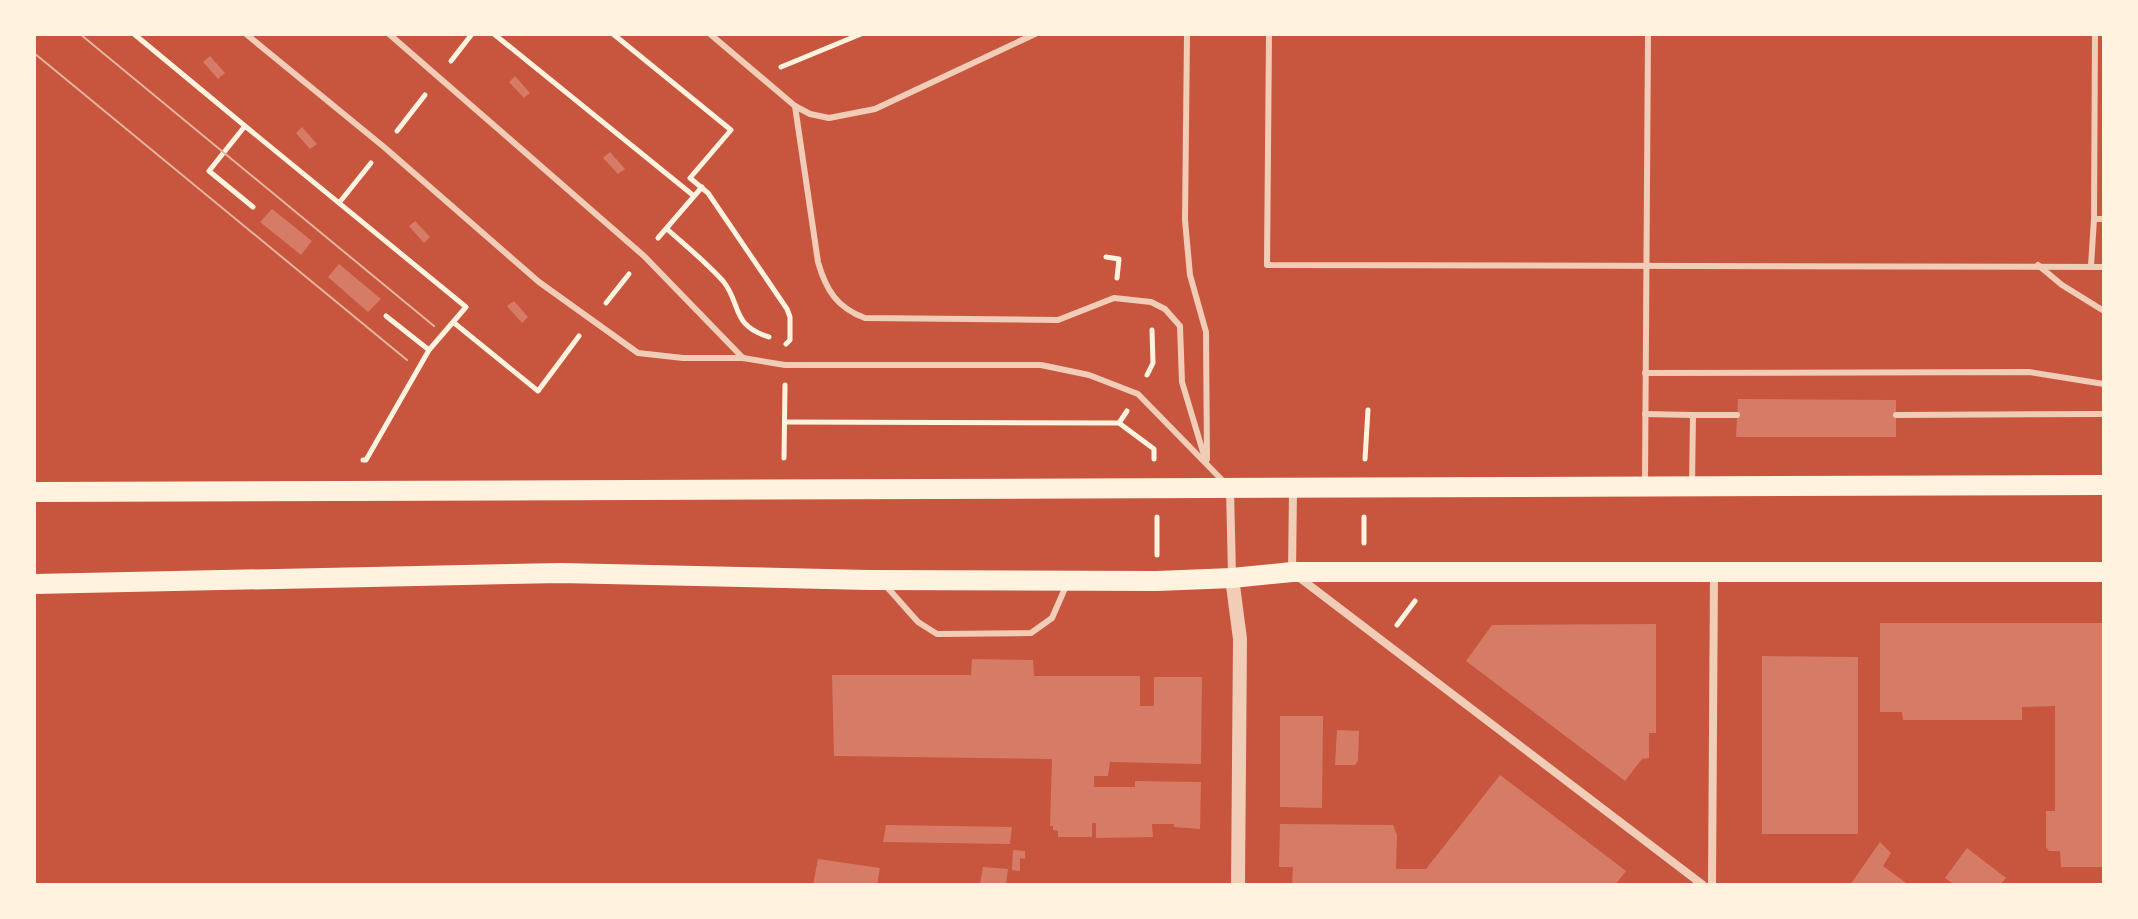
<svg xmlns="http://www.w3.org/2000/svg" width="2138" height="919" viewBox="0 0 2138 919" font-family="Jost,sans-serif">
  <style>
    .building { fill: #d67c66 }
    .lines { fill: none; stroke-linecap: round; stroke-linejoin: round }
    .path { stroke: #fff3e0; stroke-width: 5 }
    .service { stroke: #f1ccb7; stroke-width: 6 }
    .minor { stroke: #f1ccb7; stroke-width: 8 }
    .tertiary { stroke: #f1ccb7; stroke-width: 14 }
    .primary { stroke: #fff3e0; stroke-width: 20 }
    .tram { stroke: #e9b49f; stroke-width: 2 }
  </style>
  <rect width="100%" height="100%" fill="#c8553d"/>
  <!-- building -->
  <g class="building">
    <path d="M 210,56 L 225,73 L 218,79 L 203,62 Z"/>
    <path d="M 515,76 L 530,93 L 524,98 L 509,82 Z"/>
    <path d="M 302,127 L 317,144 L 310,149 L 296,133 Z"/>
    <path d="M 610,152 L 625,169 L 618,174 L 603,158 Z"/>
    <path d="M 272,209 L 312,241 L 301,255 L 260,222 Z"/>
    <path d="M 415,221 L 430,237 L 424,243 L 409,226 Z"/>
    <path d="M 339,264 L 381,299 L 368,312 L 328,277 Z"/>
    <path d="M 514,301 L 528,317 L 522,323 L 507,306 Z"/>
    <path d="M 1738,399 L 1896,400 L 1896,437 L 1736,437 Z"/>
    <path d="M 1880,623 L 2104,623 L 2104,867 L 2061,867 L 2060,851 L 2049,851 L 2046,847 L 2046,811 L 2055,811 L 2055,706 L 2022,707 L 2022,720 L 1903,720 L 1902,712 L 1880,712 Z"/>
    <path d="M 1656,624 L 1656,733 L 1649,733 L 1649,758 L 1642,759 L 1625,781 L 1466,661 L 1492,625 Z"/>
    <path d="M 1762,656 L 1858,657 L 1858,834 L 1762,834 Z"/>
    <path d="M 972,659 L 1033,660 L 1034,676 L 1140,676 L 1140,706 L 1154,706 L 1154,677 L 1202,677 L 1201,764 L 1110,762 L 1108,776 L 1094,776 L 1094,787 L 1135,787 L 1135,781 L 1201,782 L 1200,829 L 1174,827 L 1174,824 L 1152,824 L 1153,837 L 1096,838 L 1096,823 L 1092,823 L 1092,837 L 1058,837 L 1058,831 L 1053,830 L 1053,826 L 1050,826 L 1052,759 L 834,756 L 832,675 L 971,675 Z"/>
    <path d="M 1280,716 L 1323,716 L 1322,808 L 1280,807 Z"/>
    <path d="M 1337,730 L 1359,731 L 1358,761 L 1355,765 L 1335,765 Z"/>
    <path d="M 1500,775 L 1626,871 L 1615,885 L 1292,885 L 1293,867 L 1279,867 L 1280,824 L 1393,825 L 1397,835 L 1396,869 L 1426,869 Z"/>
    <path d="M 886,825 L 1012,827 L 1010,844 L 883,842 Z"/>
    <path d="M 1880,842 L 1891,853 L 1883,866 L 1909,885 L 1850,885 Z"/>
    <path d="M 1967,848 L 2006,878 L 2000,885 L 1955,885 L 1945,878 Z"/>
    <path d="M 1013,850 L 1025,851 L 1025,859 L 1020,858 L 1020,871 L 1012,870 Z"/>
    <path d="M 818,859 L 880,868 L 877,885 L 813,885 Z"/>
    <path d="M 983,867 L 1008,869 L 1006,885 L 980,884 Z"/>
  </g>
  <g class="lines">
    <!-- path -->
    <g class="path">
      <path d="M 134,34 L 245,126"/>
      <path d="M 494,34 L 694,196"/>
      <path d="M 613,34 L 731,130 L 690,178 L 708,193 L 787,309 L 790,317 L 790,340 L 786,344"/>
      <path d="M 451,61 L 472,34"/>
      <path d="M 781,67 L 861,34"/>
      <path d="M 397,131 L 425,95"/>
      <path d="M 339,203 L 371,163"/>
      <path d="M 253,207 L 209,171 L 245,126 L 466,307 L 429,350 L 366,460 L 363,460"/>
      <path d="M 667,229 C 686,246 706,262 723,281 C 742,304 730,325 769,337"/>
      <path d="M 658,238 L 702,187"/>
      <path d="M 1106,257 L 1119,259 L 1117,278"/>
      <path d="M 606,303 L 629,274"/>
      <path d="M 386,316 L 429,350"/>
      <path d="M 453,322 L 538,391 L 579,336"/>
      <path d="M 1147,375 L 1153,363 L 1152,330"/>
      <path d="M 1127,411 L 1119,423 L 1154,449 L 1154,459"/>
      <path d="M 785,422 L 1119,423"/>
      <path d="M 784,458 L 785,385"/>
      <path d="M 1365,459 L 1368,410"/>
      <path d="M 1157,517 L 1157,555"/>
      <path d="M 1364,517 L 1364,543"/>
      <path d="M 1397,625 L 1415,601"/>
    </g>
    <!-- service -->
    <g class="service">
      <path d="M 246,34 L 384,147 L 539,282 L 638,353 L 683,358 L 743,358 L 785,365 L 1041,365 L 1089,375 L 1138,394 L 1225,483"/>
      <path d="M 389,34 L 644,256 L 743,358"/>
      <path d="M 710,34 L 795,106 L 810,114 L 829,118 L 875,109 L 1035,34"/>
      <path d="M 1187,34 L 1185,220 L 1190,275 L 1206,332 L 1207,459"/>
      <path d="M 1269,34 L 1267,265 L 2104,267"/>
      <path d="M 795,106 L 818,262 C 826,290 837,308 865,318 L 1058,320 L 1114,298 L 1151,302 L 1165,309 L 1180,326 L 1182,382 L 1206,462"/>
      <path d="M 2094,219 L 2095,34"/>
      <path d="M 2038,265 L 2062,285 L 2104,311"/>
      <path d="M 2091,266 L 2094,219 L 2104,219"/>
      <path d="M 1645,373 L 2029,372 L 2104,384"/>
      <path d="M 1645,414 L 1693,415 L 1692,484"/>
      <path d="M 1693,415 L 1737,415"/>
      <path d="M 1896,415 L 2104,414"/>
      <path d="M 1645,482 L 1648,34"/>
      <path d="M 886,586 L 918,622 L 937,634 L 1031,633 L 1052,618 L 1066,586"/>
    </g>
    <!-- minor -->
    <g class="minor">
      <path d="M 1230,489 L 1232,575"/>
      <path d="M 1293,490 L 1292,572 L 1703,885"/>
      <path d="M 1712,885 L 1714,572"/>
    </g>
    <!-- tertiary -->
    <path class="tertiary" d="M 1232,578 L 1240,639 L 1238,885"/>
    <!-- primary -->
    <g class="primary">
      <path d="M 34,492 L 2104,485"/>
      <path d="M 34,584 L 561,573 L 869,580 L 1157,581 L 1232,578 L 1292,572 L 2104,572"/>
    </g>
    <!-- tram -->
    <g class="tram">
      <path d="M 80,34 L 434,326"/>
      <path d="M 34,53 L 407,360"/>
    </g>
  </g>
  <!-- border -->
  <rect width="2138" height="919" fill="none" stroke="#fff3e0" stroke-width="72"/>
</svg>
